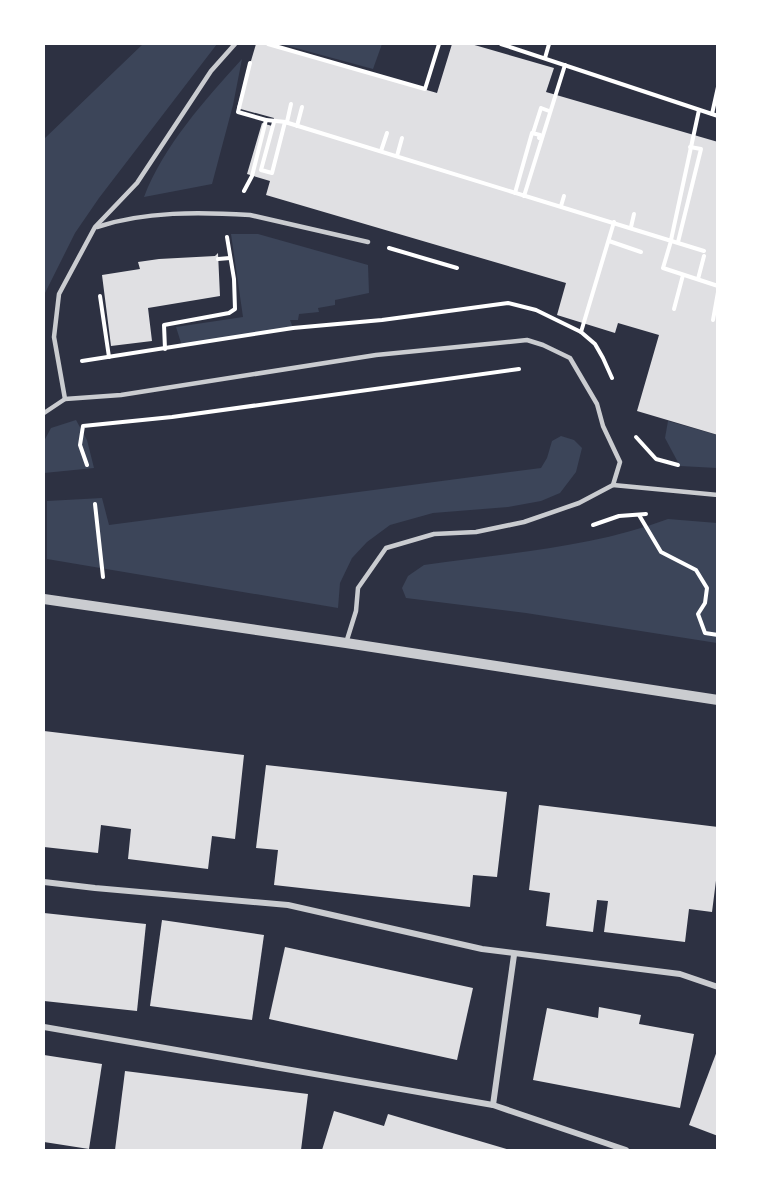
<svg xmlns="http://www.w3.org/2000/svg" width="761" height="1194" viewBox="0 0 761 1194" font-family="'Varela Round',sans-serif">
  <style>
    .green { fill: #3c4559 }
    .building { fill: #e0e0e3 }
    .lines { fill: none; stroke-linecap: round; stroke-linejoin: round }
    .path { stroke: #fff; stroke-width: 4 }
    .service { stroke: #caccd0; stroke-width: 4.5 }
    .minor { stroke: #caccd0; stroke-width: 6 }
    .tertiary { stroke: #caccd0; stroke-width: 10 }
  </style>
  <rect width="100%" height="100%" fill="#2d3142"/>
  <!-- green -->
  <g class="green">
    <path d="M 143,44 L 217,44 L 99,198 L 75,233 L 44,295 L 44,139 Z"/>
    <path d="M 281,44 L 382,44 L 373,69 Z"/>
    <path d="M 242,59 L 233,105 L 212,184 L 144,197 C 164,145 205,100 242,59 Z"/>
    <path d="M 231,234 L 258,234 L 368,265 L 369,293 L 335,300 L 335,305 L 318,308 L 319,312 L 299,314 L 298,320 L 290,320 L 293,328 L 182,346 L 176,327 L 243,317 Z"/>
    <path d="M 76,420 L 87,440 L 94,468 L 44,473 L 44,441 L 51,428 Z"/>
    <path d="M 668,421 L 717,435 L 717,468 L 680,466 L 665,438 Z"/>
    <path d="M 561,436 L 574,440 L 582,448 L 576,472 L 560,493 L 541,501 L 508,507 L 433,513 L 390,525 L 367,542 L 352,558 L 340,583 L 338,608 L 47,559 L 47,501 L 102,498 L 109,525 L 541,468 L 547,458 L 552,441 Z"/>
    <path d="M 668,519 L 717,523 L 717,643 L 526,613 L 406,598 L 402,588 L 408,576 L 424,565 C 507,553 590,548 668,519 Z"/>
  </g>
  <!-- building -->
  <g class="building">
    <path d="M 256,44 L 268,44 L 437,93 L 452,44 L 471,44 L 554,68 L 546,92 L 718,142 L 718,435 L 637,411 L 659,335 L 618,323 L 615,333 L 557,315 L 566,283 L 266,195 L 270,181 L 247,174 L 262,123 L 272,126 L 274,118 L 237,108 Z"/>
    <path d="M 218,253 L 220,296 L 148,308 L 152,341 L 111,346 L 102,275 L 140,269 L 138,262 L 159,259 L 215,256 Z"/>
    <path d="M 44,731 L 244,755 L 235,839 L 212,836 L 208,869 L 128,859 L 131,829 L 101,825 L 98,853 L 44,847 Z"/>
    <path d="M 266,765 L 507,792 L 497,877 L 473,875 L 470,907 L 274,885 L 278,850 L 256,848 Z"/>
    <path d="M 539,805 L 718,827 L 718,865 L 712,912 L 689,909 L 685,942 L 604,932 L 608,901 L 597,900 L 593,932 L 546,926 L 550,893 L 529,890 Z"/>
    <path d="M 44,913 L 146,924 L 137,1011 L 44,1001 Z"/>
    <path d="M 162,920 L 264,935 L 252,1020 L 150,1006 Z"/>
    <path d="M 285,947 L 473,988 L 457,1060 L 269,1019 Z"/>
    <path d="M 599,1007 L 641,1015 L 639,1024 L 694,1034 L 680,1108 L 533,1080 L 547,1008 L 598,1018 Z"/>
    <path d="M 717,1051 L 718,1051 L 718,1136 L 689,1125 Z"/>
    <path d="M 44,1055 L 102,1064 L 89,1149 L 44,1142 Z"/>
    <path d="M 125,1071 L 308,1094 L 301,1150 L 115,1150 Z"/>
    <path d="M 334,1111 L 384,1126 L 388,1114 L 510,1150 L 322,1150 Z"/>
  </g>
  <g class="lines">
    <!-- path -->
    <g class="path">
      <path d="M 268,44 L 425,89 L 439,44"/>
      <path d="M 501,44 L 718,116"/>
      <path d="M 545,58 L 549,44"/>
      <path d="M 712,114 L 718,87"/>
      <path d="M 266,120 L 286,122"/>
      <path d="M 274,122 L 261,170 L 272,173 L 285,122 L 704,251"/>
      <path d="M 287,122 L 291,104"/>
      <path d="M 297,126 L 302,107"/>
      <path d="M 533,133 L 541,108 L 549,111"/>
      <path d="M 381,151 L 387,133"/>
      <path d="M 397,156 L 402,138"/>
      <path d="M 244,191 L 252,176 L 266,120 L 238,112 L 250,63"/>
      <path d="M 515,193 L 532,133 L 540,135 L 539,138"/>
      <path d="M 524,196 L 565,65"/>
      <path d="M 561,206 L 564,196"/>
      <path d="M 631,227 L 634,214"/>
      <path d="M 669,240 L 671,241 L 663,268 L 718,286"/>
      <path d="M 671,240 L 699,110"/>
      <path d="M 609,241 L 641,252"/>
      <path d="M 678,242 L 701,149 L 690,147"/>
      <path d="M 389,248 L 457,268"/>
      <path d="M 218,259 L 230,258"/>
      <path d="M 698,279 L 704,256"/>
      <path d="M 100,296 L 109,357"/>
      <path d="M 674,309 L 683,275"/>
      <path d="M 713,320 L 718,292"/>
      <path d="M 581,332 L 614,222"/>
      <path d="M 165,349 L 164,325 L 229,313 L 235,309 L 234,279 L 227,237"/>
      <path d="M 82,361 L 293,328 L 382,320 L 508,303 L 536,310 L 581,332 L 595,344 L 603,358 L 612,378"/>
      <path d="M 636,437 L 656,459 L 678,465"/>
      <path d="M 87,465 L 80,445 L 83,426 L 172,417 L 519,369"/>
      <path d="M 95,504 L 103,577"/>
      <path d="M 639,515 L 661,552 L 696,570 L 707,588 L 705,603 L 698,614 L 705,633 L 718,635"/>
      <path d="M 593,525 L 619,516 L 646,514"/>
    </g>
    <!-- service -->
    <g class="service">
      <path d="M 97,227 C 145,211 200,212 250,215 L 368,242"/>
      <path d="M 65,399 L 54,337 L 59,294 L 95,227 L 137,183 L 211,71 L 235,44"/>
      <path d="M 44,413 L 65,399 L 121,395 L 376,355 L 527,340 L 543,345 L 570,358 L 597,404 L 603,426 L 620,462 L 613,485 L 579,503 L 524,522 L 476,532 L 434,534 L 386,548 L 358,588 L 356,611 L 346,643"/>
      <path d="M 613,485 L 718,495"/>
    </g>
    <!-- minor -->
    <g class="minor">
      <path d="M 44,882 L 95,888 L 288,905 L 482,949 L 680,974 L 718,987"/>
      <path d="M 44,1027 L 493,1105 L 626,1150"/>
      <path d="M 493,1105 L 514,955"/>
    </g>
    <!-- tertiary -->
    <path class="tertiary" d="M 44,599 L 346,643 L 718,700"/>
  </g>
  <!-- border -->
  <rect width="761" height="1194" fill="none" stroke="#ffffff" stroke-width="90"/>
</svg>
